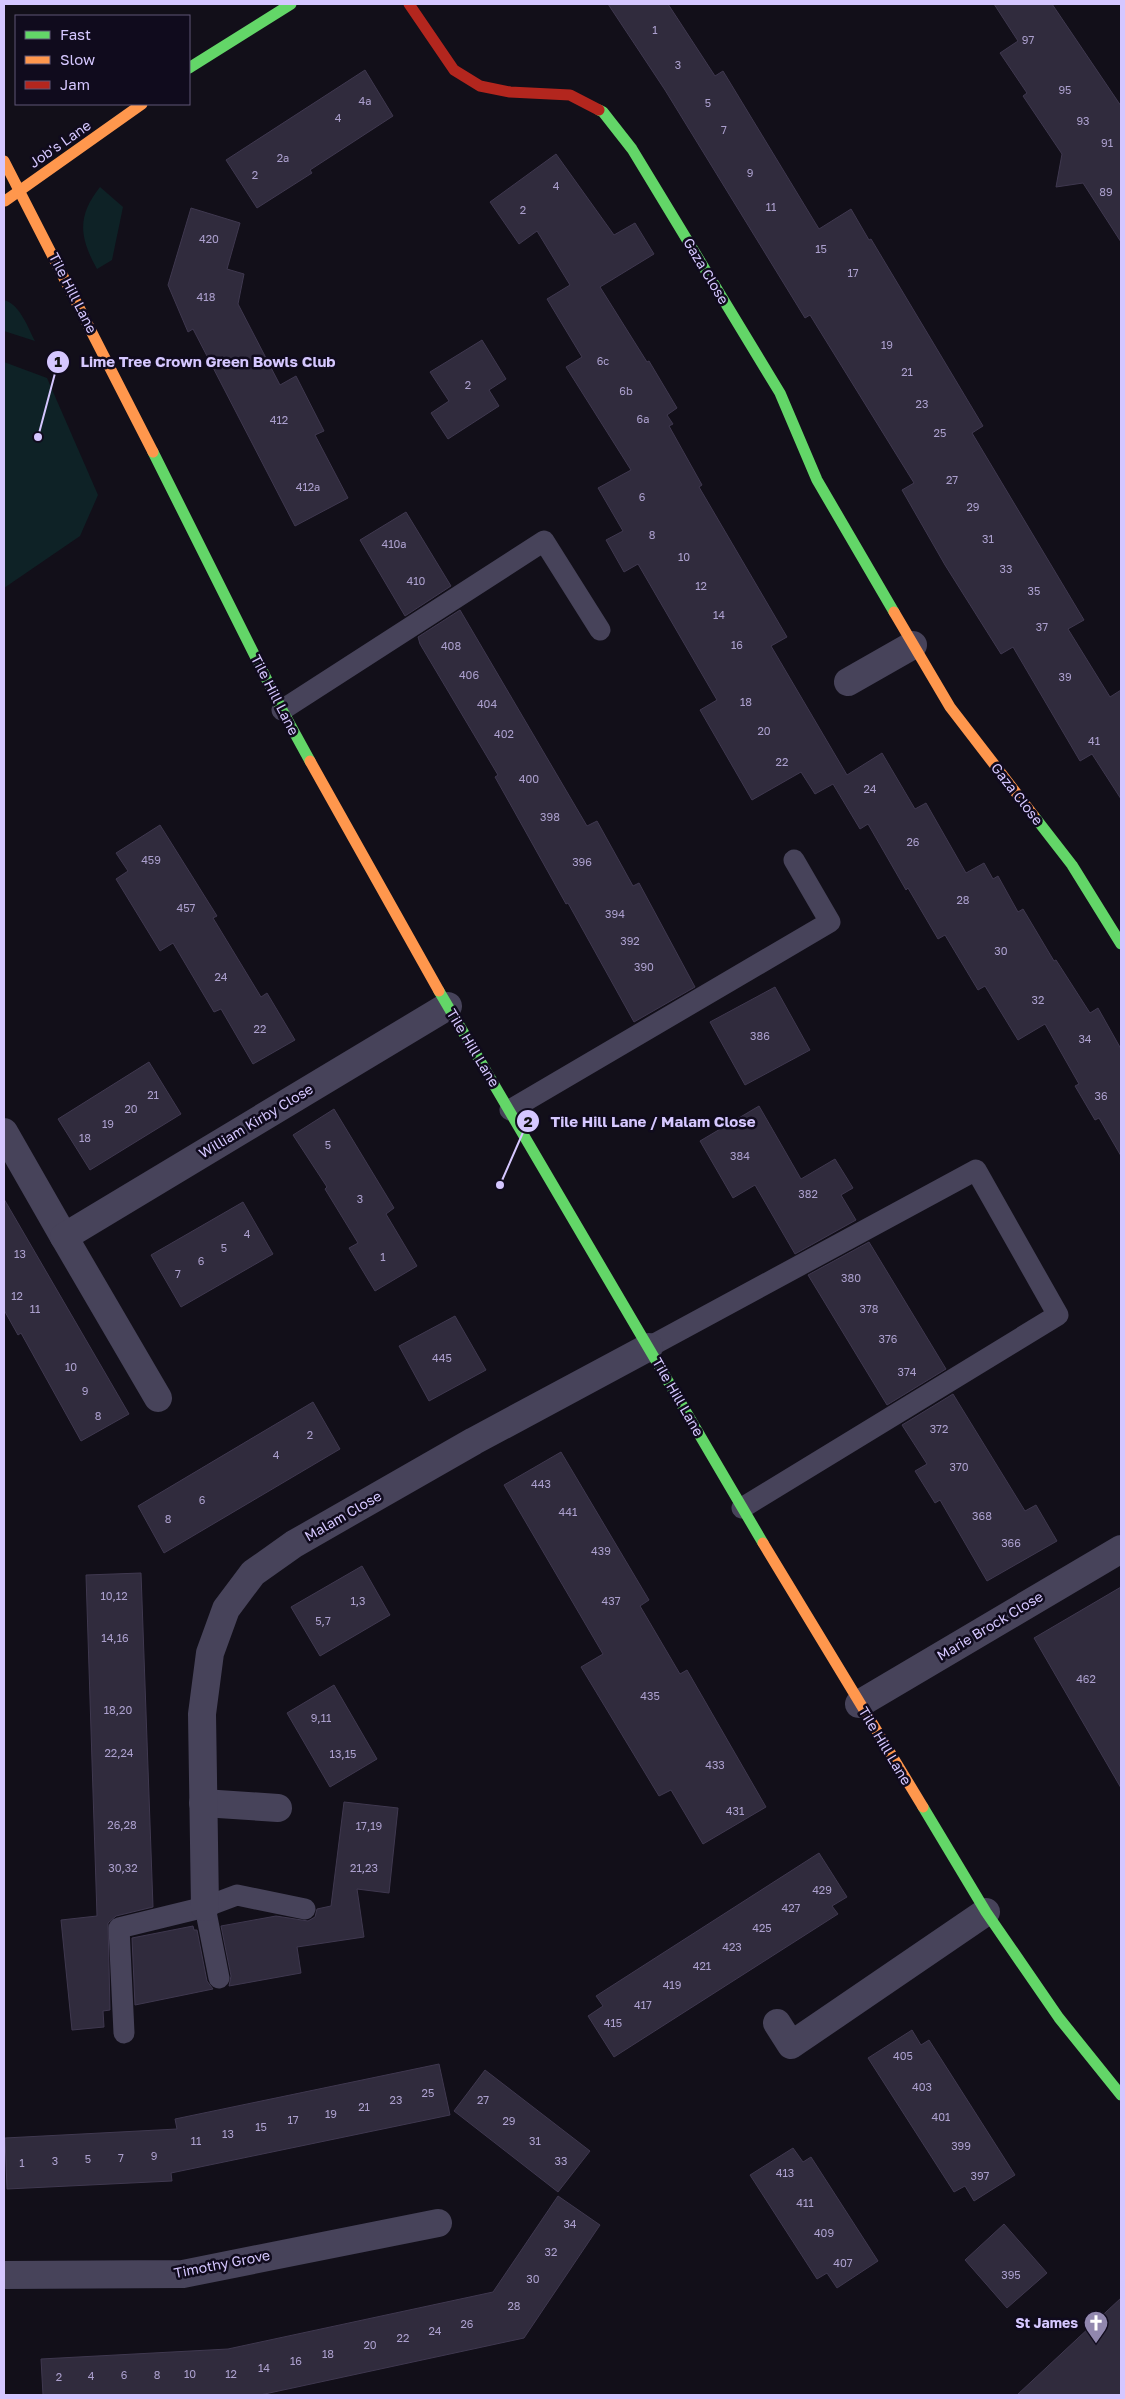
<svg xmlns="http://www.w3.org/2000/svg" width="1125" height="2399" viewBox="0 0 1125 2399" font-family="'Golos Text',sans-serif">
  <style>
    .green { fill: #0e2226 }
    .building { fill: #302b3d; stroke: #3f384f }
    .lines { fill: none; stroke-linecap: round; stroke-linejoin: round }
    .lane { stroke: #47435a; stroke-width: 21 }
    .street { stroke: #47435a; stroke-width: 28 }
    .fast { stroke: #63d668; stroke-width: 11 }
    .slow { stroke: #ff974d; stroke-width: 11 }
    .jam { stroke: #b3261e; stroke-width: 11 }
    .labels { text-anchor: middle; stroke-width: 5; stroke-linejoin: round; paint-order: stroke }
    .number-label { font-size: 11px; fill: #aca0ce }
    .street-label { font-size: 14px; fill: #d5c7ff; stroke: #100b1d }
    .poi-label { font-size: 14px; font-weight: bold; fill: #d5c7ff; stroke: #100b1d; text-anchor: end }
    .leader { fill: none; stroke: #d5c7ff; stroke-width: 2 }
    .callout-dot { fill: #d5c7ff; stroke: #100b1d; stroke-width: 2 }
    .mark-label { font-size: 15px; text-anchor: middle; font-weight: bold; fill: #111 }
    .callout-label { font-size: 15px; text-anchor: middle; font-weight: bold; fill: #d5c7ff; stroke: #100b1d; stroke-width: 5; stroke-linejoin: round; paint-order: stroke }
  </style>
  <rect width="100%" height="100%" fill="#120f19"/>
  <!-- green -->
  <g class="green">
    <path d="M 100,187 L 123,207 L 112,260 L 97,269 C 79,237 77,216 100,187 Z"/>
    <path d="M 4,300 C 20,304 28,328 35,341 L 4,331 Z"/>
    <path d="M 4,362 L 47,378 L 98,495 L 80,536 L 4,588 Z"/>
  </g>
  <!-- building -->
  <g class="building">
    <path d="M 608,4 L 668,4 L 715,76 L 723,71 L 819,229 L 851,209 L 869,240 L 871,239 L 983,426 L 972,433 L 1084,620 L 1068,629 L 1110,697 L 1121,690 L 1121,799 L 1092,754 L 1080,761 L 1013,647 L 1001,654 L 945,565 L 902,490 L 914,483 L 810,315 L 805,318 L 665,90 Z"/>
    <path d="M 994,4 L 1052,4 L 1121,106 L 1121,242 L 1083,183 L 1056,187 L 1062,154 L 1023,96 L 1027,93 L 1000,53 L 1018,41 Z"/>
    <path d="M 365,70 L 393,116 L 310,170 L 312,173 L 257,208 L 226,160 Z"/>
    <path d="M 556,154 L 614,235 L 635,223 L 654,254 L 600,287 L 647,362 L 649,361 L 677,408 L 667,415 L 673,424 L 669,426 L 702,485 L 699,487 L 787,637 L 771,646 L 847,775 L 882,753 L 915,809 L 926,803 L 966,873 L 984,863 L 993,879 L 998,876 L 1018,912 L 1023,909 L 1054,961 L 1056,960 L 1090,1013 L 1098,1008 L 1121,1049 L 1121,1156 L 1099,1118 L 1095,1120 L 1075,1086 L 1079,1084 L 1045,1024 L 1018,1040 L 985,986 L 978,990 L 945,935 L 938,939 L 908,888 L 906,890 L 868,824 L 860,829 L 833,784 L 815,794 L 801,772 L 752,800 L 700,710 L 717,700 L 638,564 L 624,572 L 606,540 L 623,531 L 598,488 L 631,470 L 566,367 L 582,357 L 547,299 L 570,285 L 537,231 L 519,244 L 490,202 Z"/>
    <path d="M 191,208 L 240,223 L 227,269 L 244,274 L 238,304 L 280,385 L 296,376 L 324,431 L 315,435 L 348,498 L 295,526 L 193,329 L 188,332 L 168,285 Z"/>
    <path d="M 482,340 L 506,379 L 489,390 L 499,406 L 448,439 L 431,413 L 449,401 L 430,372 Z"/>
    <path d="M 406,512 L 451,586 L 405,616 L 360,540 Z"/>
    <path d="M 460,610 L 587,826 L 597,821 L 633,886 L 639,883 L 695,987 L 634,1022 L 568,903 L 566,904 L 513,809 L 495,777 L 498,775 L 420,644 L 418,637 Z"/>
    <path d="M 160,825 L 217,916 L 213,918 L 261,997 L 267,993 L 295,1040 L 253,1064 L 221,1009 L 214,1012 L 173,943 L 160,951 L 116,879 L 128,871 L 116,853 Z"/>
    <path d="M 775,987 L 810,1050 L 745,1085 L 710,1022 Z"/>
    <path d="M 149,1062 L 181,1114 L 90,1170 L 58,1119 Z"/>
    <path d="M 759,1106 L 801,1179 L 835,1159 L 853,1188 L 841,1195 L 856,1220 L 795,1254 L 755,1185 L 733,1198 L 700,1141 Z"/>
    <path d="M 334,1109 L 394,1208 L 386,1214 L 417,1266 L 375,1291 L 349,1248 L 358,1243 L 325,1189 L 327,1187 L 293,1135 Z"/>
    <path d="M 4,1199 L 129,1414 L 81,1441 L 21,1333 L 18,1335 L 4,1310 Z"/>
    <path d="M 243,1202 L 273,1254 L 181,1307 L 151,1255 Z"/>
    <path d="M 869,1242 L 946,1369 L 887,1405 L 808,1275 Z"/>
    <path d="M 455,1316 L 486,1370 L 429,1401 L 399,1346 Z"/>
    <path d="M 953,1394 L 1025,1511 L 1036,1505 L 1057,1541 L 987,1581 L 940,1500 L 935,1503 L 915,1471 L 927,1464 L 902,1425 Z"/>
    <path d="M 313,1402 L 340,1449 L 164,1553 L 138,1506 Z"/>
    <path d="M 561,1452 L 649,1600 L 640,1606 L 680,1674 L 687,1670 L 766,1807 L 703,1844 L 671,1790 L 659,1796 L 581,1667 L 603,1654 L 504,1485 Z"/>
    <path d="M 362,1566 L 390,1615 L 320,1656 L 291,1607 Z"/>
    <path d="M 141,1573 L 153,1907 L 116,1916 L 108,1923 L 110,2010 L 103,2011 L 104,2027 L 72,2030 L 61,1920 L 97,1916 L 86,1575 Z"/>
    <path d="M 1121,1587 L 1121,1788 L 1034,1638 Z"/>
    <path d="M 334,1685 L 377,1759 L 330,1787 L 287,1713 Z"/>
    <path d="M 344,1802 L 398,1808 L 389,1893 L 357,1889 L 364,1937 L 297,1947 L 301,1973 L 229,1986 L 231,1976 L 221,1926 L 276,1916 L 308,1921 L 315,1917 L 317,1909 L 331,1906 Z"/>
    <path d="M 819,1853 L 847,1897 L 832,1906 L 838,1914 L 614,2057 L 588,2016 L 603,2006 L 596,1996 Z"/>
    <path d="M 193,1926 L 194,1930 L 197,1930 L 207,1981 L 213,1989 L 135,2005 L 132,1938 Z"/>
    <path d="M 912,2030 L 921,2045 L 929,2040 L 1015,2175 L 974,2201 L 965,2186 L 954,2192 L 868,2058 Z"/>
    <path d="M 439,2064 L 450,2115 L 171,2173 L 172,2181 L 7,2189 L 5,2138 L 177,2129 L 175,2119 Z"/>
    <path d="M 485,2070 L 590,2151 L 558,2192 L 454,2111 Z"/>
    <path d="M 793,2148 L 803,2162 L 811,2157 L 878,2261 L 837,2288 L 827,2273 L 817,2279 L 750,2175 Z"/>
    <path d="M 558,2196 L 600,2225 L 524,2338 L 260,2395 L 43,2395 L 41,2359 L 228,2349 L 493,2292 Z"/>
    <path d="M 1004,2224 L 1047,2273 L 1007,2308 L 965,2260 Z"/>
    <path d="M 1121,2298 L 1121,2395 L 1017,2395 Z"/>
  </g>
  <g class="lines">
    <!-- lane -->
    <g class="lane">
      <path d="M 282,710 L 544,541 L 600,630"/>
      <path d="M 510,1110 L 830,922 L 794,860"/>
      <path d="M 649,1347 L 976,1170 L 1058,1315 L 742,1508"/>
      <path d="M 219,1978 L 205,1907 L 237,1895 L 305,1909"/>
      <path d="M 124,2033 L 119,1928 L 205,1907"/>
    </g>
    <!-- street -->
    <g class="street">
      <path d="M 848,682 L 913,645"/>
      <path d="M 4,1132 L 64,1237"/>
      <path d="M 158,1398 L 64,1237 L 448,1006"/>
      <path d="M 859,1704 L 1121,1549"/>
      <path d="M 203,1803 L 278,1808"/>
      <path d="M 205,1907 L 202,1714 L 210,1653 L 226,1609 L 253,1573 L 294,1544 L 474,1441 L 649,1347"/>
      <path d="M 777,2023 L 791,2045 L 986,1912"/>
      <path d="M 4,2275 L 183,2274 L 438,2223"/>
    </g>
    <!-- fast -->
    <g class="fast">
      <path d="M 189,68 L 291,4"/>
      <path d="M 599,110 L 603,112 L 632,149 L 780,393 L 817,480 L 894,612"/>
      <path d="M 153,452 L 282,710 L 310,761"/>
      <path d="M 1034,816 L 1072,865 L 1121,944"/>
      <path d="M 439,991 L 763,1543"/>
      <path d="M 923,1807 L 986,1912 L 1059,2018 L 1121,2095"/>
    </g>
    <!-- slow -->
    <g class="slow">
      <path d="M 4,161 L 153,452"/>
      <path d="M 5,201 L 142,104"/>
      <path d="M 894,612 L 950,707 L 1034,816"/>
      <path d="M 310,761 L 439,991"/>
      <path d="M 763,1543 L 923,1807"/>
    </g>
    <!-- jam -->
    <path class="jam" d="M 409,4 L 454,70 L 480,86 L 510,92 L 570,95 L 599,110"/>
  </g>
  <!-- icons -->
  <defs>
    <symbol id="church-pin" viewBox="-11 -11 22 30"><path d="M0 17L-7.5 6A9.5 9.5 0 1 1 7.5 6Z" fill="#9187ae" stroke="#100b1d"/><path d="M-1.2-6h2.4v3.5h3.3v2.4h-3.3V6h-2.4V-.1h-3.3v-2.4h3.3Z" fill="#fff"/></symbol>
  </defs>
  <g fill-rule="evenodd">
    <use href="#church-pin" x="1082" y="2309" width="28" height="38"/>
  </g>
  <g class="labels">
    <!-- number labels -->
    <g class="number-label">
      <text x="655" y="34">1</text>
      <text x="1028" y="44">97</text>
      <text x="678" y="69">3</text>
      <text x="1065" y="94">95</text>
      <text x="365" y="105">4a</text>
      <text x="708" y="107">5</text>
      <text x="338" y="122">4</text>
      <text x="1083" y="125">93</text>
      <text x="724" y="134">7</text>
      <text x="1107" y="147">91</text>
      <text x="283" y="162">2a</text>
      <text x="750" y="177">9</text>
      <text x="255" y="179">2</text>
      <text x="556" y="190">4</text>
      <text x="1106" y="196">89</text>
      <text x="771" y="211">11</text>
      <text x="523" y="214">2</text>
      <text x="209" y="243">420</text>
      <text x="821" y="253">15</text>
      <text x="853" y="277">17</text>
      <text x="206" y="301">418</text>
      <text x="887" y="349">19</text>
      <text x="603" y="365">6c</text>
      <text x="907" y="376">21</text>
      <text x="468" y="389">2</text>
      <text x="626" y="395">6b</text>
      <text x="922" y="408">23</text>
      <text x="643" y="423">6a</text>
      <text x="279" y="424">412</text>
      <text x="940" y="437">25</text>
      <text x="952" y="484">27</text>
      <text x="308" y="491">412a</text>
      <text x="642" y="501">6</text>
      <text x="973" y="511">29</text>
      <text x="652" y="539">8</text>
      <text x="988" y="543">31</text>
      <text x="394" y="548">410a</text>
      <text x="684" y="561">10</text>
      <text x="1006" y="573">33</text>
      <text x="416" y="585">410</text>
      <text x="701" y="590">12</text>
      <text x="1034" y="595">35</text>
      <text x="719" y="619">14</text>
      <text x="1042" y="631">37</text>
      <text x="737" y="649">16</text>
      <text x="451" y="650">408</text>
      <text x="469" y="679">406</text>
      <text x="1065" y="681">39</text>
      <text x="746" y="706">18</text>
      <text x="487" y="708">404</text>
      <text x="764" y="735">20</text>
      <text x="504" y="738">402</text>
      <text x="1094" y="745">41</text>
      <text x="782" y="766">22</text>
      <text x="529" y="783">400</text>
      <text x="870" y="793">24</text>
      <text x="550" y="821">398</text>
      <text x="913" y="846">26</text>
      <text x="151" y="864">459</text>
      <text x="582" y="866">396</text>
      <text x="963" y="904">28</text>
      <text x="186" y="912">457</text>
      <text x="615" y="918">394</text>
      <text x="630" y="945">392</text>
      <text x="1001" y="955">30</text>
      <text x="644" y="971">390</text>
      <text x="221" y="981">24</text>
      <text x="1038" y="1004">32</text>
      <text x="260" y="1033">22</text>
      <text x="760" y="1040">386</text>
      <text x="1085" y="1043">34</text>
      <text x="153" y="1099">21</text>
      <text x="1101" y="1100">36</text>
      <text x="131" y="1113">20</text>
      <text x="108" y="1128">19</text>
      <text x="85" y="1142">18</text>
      <text x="328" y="1149">5</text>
      <text x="740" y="1160">384</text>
      <text x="808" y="1198">382</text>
      <text x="360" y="1203">3</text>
      <text x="247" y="1238">4</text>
      <text x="224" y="1252">5</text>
      <text x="20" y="1258">13</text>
      <text x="383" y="1261">1</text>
      <text x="201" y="1265">6</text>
      <text x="178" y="1278">7</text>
      <text x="851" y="1282">380</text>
      <text x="17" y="1300">12</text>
      <text x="35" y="1313">11</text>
      <text x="869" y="1313">378</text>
      <text x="888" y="1343">376</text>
      <text x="442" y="1362">445</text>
      <text x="71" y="1371">10</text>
      <text x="907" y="1376">374</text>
      <text x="85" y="1395">9</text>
      <text x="98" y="1420">8</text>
      <text x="939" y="1433">372</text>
      <text x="310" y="1439">2</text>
      <text x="276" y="1459">4</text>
      <text x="959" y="1471">370</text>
      <text x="541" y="1488">443</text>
      <text x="202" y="1504">6</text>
      <text x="568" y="1516">441</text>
      <text x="982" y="1520">368</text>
      <text x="168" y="1523">8</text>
      <text x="1011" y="1547">366</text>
      <text x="601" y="1555">439</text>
      <text x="114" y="1600">10,12</text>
      <text x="358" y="1605">1,3</text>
      <text x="611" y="1605">437</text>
      <text x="323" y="1625">5,7</text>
      <text x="115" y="1642">14,16</text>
      <text x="1086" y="1683">462</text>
      <text x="650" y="1700">435</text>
      <text x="118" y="1714">18,20</text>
      <text x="321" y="1722">9,11</text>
      <text x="119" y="1757">22,24</text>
      <text x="343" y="1758">13,15</text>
      <text x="715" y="1769">433</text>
      <text x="735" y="1815">431</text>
      <text x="122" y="1829">26,28</text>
      <text x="369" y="1830">17,19</text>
      <text x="123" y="1872">30,32</text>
      <text x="364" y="1872">21,23</text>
      <text x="822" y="1894">429</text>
      <text x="791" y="1912">427</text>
      <text x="762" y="1932">425</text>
      <text x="732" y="1951">423</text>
      <text x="702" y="1970">421</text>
      <text x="672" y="1989">419</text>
      <text x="643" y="2009">417</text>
      <text x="613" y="2027">415</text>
      <text x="903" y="2060">405</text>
      <text x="922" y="2091">403</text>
      <text x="428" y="2097">25</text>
      <text x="396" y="2104">23</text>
      <text x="483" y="2104">27</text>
      <text x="364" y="2111">21</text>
      <text x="331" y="2118">19</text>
      <text x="941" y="2121">401</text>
      <text x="293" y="2124">17</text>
      <text x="509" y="2125">29</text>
      <text x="261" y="2131">15</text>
      <text x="228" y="2138">13</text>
      <text x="196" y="2145">11</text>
      <text x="535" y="2145">31</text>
      <text x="961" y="2150">399</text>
      <text x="154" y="2160">9</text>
      <text x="121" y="2162">7</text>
      <text x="88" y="2163">5</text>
      <text x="55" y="2165">3</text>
      <text x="561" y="2165">33</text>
      <text x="22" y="2167">1</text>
      <text x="785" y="2177">413</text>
      <text x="980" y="2180">397</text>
      <text x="805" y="2207">411</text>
      <text x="570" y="2228">34</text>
      <text x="824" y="2237">409</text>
      <text x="551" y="2256">32</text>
      <text x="843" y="2267">407</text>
      <text x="1011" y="2279">395</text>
      <text x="533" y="2283">30</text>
      <text x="514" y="2310">28</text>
      <text x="467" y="2328">26</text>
      <text x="435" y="2335">24</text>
      <text x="403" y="2342">22</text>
      <text x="370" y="2349">20</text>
      <text x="328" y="2358">18</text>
      <text x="296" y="2365">16</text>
      <text x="264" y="2372">14</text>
      <text x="190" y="2378">10</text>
      <text x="231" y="2378">12</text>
      <text x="124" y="2379">6</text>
      <text x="157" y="2379">8</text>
      <text x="91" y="2380">4</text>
      <text x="59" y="2381">2</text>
    </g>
    <!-- street labels -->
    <g class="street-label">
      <text transform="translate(60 144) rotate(-35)" y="5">Job's Lane</text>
      <text transform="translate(706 271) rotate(59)" y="5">Gaza Close</text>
      <text transform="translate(73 293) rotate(63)" y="5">Tile Hill Lane</text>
      <text transform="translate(275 695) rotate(63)" y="5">Tile Hill Lane</text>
      <text transform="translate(1017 794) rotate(52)" y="5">Gaza Close</text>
      <text transform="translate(473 1048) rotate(59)" y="5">Tile Hill Lane</text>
      <text transform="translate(256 1121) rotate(-31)" y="5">William Kirby Close</text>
      <text transform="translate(678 1397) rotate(60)" y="5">Tile Hill Lane</text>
      <text transform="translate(343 1516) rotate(-30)" y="5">Malam Close</text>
      <text transform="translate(990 1626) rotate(-31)" y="5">Marie Brock Close</text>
      <text transform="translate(885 1746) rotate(59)" y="5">Tile Hill Lane</text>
      <text transform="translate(222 2264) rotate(-11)" y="5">Timothy Grove</text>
    </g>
    <!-- poi labels -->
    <g class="poi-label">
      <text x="1078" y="2328">St James</text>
    </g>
  </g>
  <!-- callouts -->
  <path class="leader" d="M38 437L58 362M500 1185L528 1121"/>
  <g class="callout-dot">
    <circle cx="38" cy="437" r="5"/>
    <circle cx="500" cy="1185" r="5"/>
    <circle cx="58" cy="362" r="12"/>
    <circle cx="528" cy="1121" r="12"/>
  </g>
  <g class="mark-label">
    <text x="58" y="367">1</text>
    <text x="528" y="1127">2</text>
  </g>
  <g class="callout-label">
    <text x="208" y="367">Lime Tree Crown Green Bowls Club</text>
    <text x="653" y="1127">Tile Hill Lane / Malam Close</text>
  </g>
  <!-- border -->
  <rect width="1125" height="2399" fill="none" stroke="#d5c7ff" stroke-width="10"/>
  <!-- legend -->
  <rect x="15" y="15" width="175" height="90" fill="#100b1d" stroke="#5f5677"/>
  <rect x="25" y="31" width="25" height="8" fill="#63d668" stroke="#5f5677"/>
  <text x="60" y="40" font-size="15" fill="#d5c7ff">Fast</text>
  <rect x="25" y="56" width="25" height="8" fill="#ff974d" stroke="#5f5677"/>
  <text x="60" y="65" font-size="15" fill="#d5c7ff">Slow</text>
  <rect x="25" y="81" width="25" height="8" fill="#b3261e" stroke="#5f5677"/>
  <text x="60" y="90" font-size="15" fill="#d5c7ff">Jam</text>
</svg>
